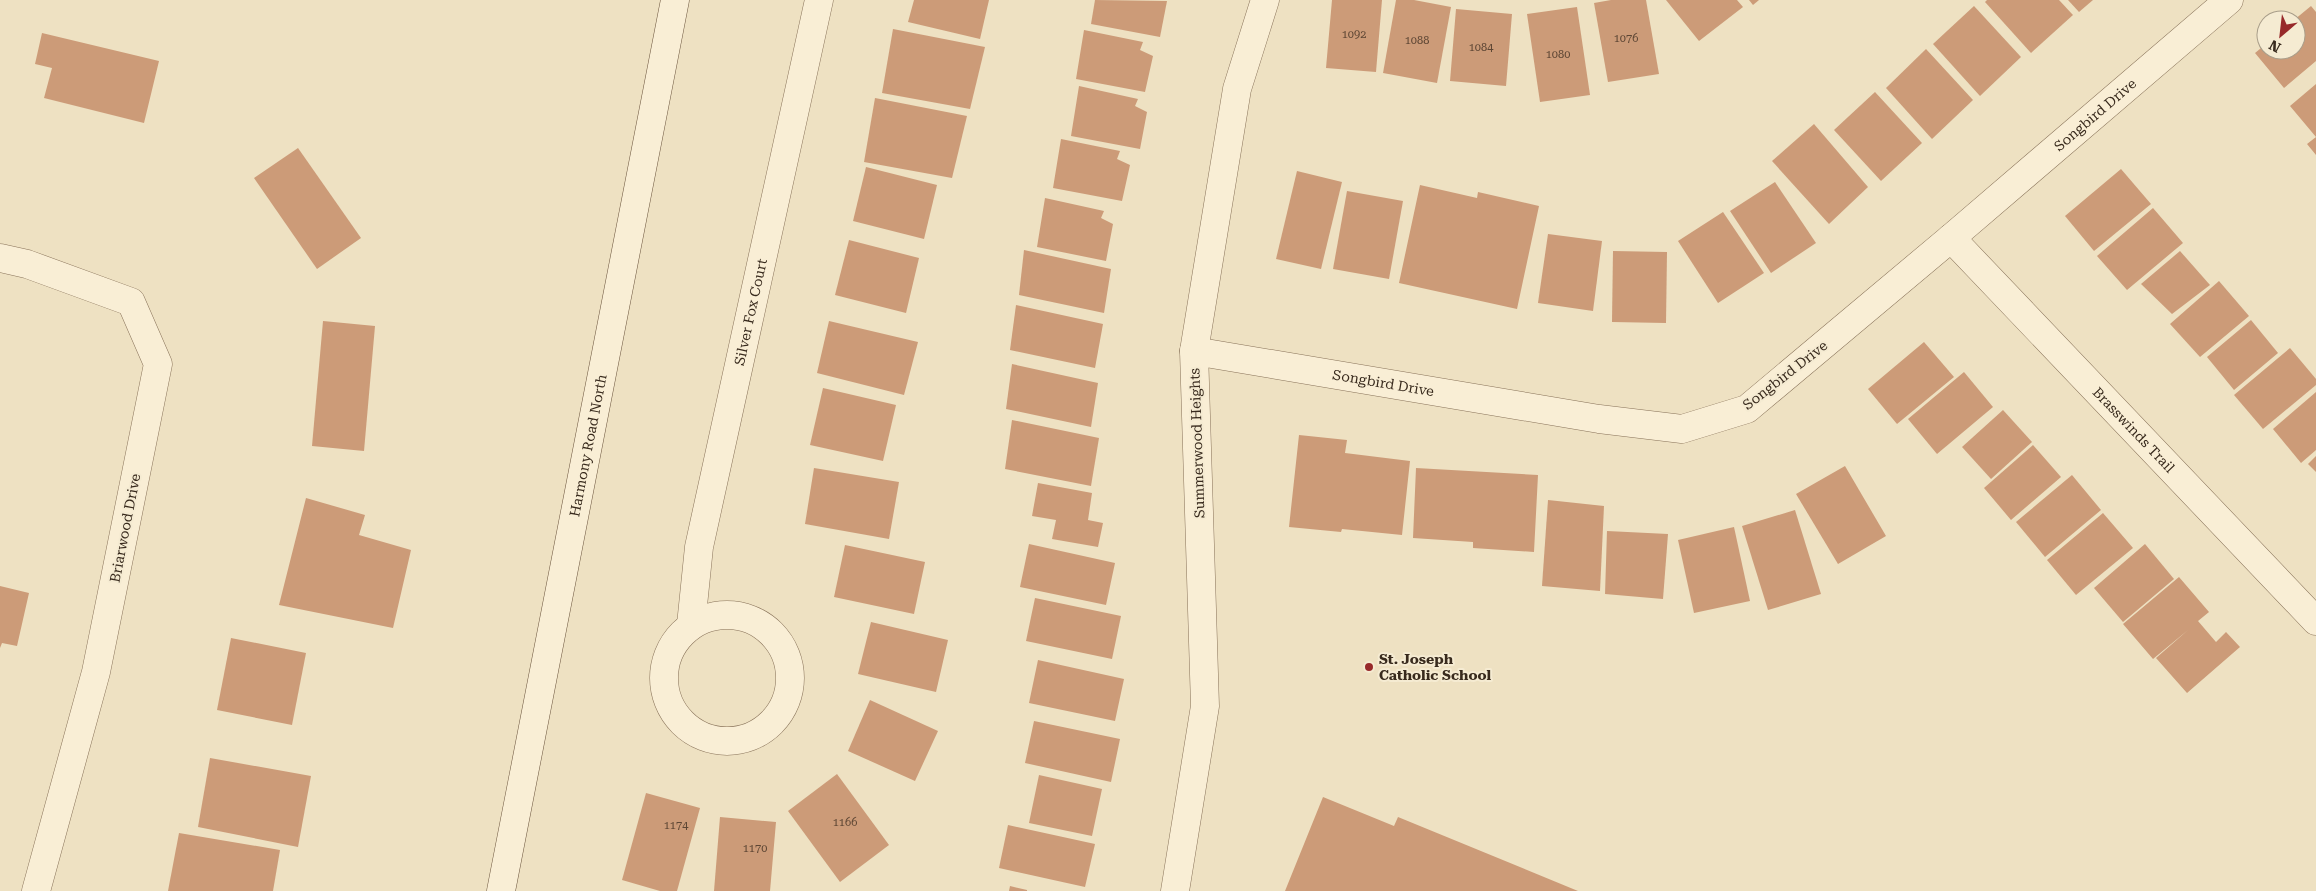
<svg xmlns="http://www.w3.org/2000/svg" width="2316" height="891" viewBox="0 0 2316 891" font-family="'Roboto Serif',serif">
  <style>
    .building { fill: #cc9b78 }
    .lines { fill: none; stroke-linecap: round; stroke-linejoin: round }
    .minor-casing { stroke: #887259; stroke-width: 29 }
    .secondary-casing { stroke: #6a533c; stroke-width: 29 }
    .minor { stroke: #f9eed5; stroke-width: 28 }
    .secondary { stroke: #f9eed5; stroke-width: 28 }
    .poi-dot { fill: #97292a; stroke: #f5ebd2; stroke-width: 2 }
    .labels { text-anchor: middle; stroke-width: 4; stroke-linejoin: round; paint-order: stroke }
    .number-label { font-size: 11px; fill: #5d4634 }
    .street-label { font-size: 14px; fill: #382a1d; stroke: #f5ebd2 }
    .poi-label { font-size: 14px; font-weight: bold; fill: #382a1d; stroke: #f5ebd2; text-anchor: start }
  </style>
  <rect width="100%" height="100%" fill="#eee1c2"/>
  <!-- building -->
  <g class="building">
    <path d="M 914,0 L 989,0 L 980,39 L 908,22 Z"/>
    <path d="M 1095,0 L 1167,1 L 1160,37 L 1091,24 Z"/>
    <path d="M 1332,0 L 1382,0 L 1376,72 L 1326,68 Z"/>
    <path d="M 1396,0 L 1414,0 L 1451,7 L 1437,83 L 1383,73 Z"/>
    <path d="M 1611,0 L 1646,0 L 1659,74 L 1608,82 L 1594,3 Z"/>
    <path d="M 1666,0 L 1737,0 L 1743,7 L 1699,41 Z"/>
    <path d="M 1749,0 L 1759,0 L 1753,5 Z"/>
    <path d="M 1987,0 L 2059,0 L 2073,15 L 2031,53 L 1985,2 Z"/>
    <path d="M 2068,0 L 2093,0 L 2079,12 Z"/>
    <path d="M 1974,6 L 2021,57 L 1980,96 L 1933,44 Z"/>
    <path d="M 2311,6 L 2316,12 L 2316,61 L 2284,88 L 2255,53 L 2266,44 L 2266,50 L 2296,50 L 2296,20 L 2294,20 Z"/>
    <path d="M 1577,7 L 1590,95 L 1540,102 L 1527,14 Z"/>
    <path d="M 1456,9 L 1512,14 L 1506,86 L 1450,81 Z"/>
    <path d="M 893,29 L 985,47 L 970,109 L 882,93 Z"/>
    <path d="M 1084,30 L 1143,42 L 1140,50 L 1153,56 L 1145,92 L 1076,79 Z"/>
    <path d="M 42,33 L 159,61 L 144,123 L 44,98 L 52,68 L 35,64 Z"/>
    <path d="M 1926,49 L 1973,100 L 1932,139 L 1886,88 Z"/>
    <path d="M 2316,84 L 2316,155 L 2307,144 L 2316,137 L 2290,106 Z"/>
    <path d="M 1079,86 L 1138,99 L 1135,106 L 1147,112 L 1140,149 L 1071,136 Z"/>
    <path d="M 1875,92 L 1922,143 L 1881,181 L 1834,130 Z"/>
    <path d="M 875,98 L 967,116 L 952,178 L 864,162 Z"/>
    <path d="M 1814,124 L 1868,187 L 1829,224 L 1772,161 Z"/>
    <path d="M 1061,139 L 1120,151 L 1117,159 L 1130,165 L 1122,201 L 1053,188 Z"/>
    <path d="M 298,148 L 361,238 L 317,269 L 254,178 Z"/>
    <path d="M 866,167 L 937,185 L 924,239 L 853,221 Z"/>
    <path d="M 2121,169 L 2151,204 L 2094,251 L 2065,216 Z"/>
    <path d="M 1297,171 L 1342,182 L 1321,269 L 1276,259 Z"/>
    <path d="M 1775,182 L 1816,243 L 1771,273 L 1730,211 Z"/>
    <path d="M 1420,185 L 1477,198 L 1478,192 L 1539,206 L 1517,309 L 1399,283 Z"/>
    <path d="M 1347,191 L 1403,201 L 1389,279 L 1333,269 Z"/>
    <path d="M 1045,198 L 1104,211 L 1101,218 L 1113,224 L 1106,261 L 1037,247 Z"/>
    <path d="M 2153,208 L 2183,243 L 2127,290 L 2097,256 Z"/>
    <path d="M 1723,212 L 1764,273 L 1718,303 L 1678,241 Z"/>
    <path d="M 1548,234 L 1602,241 L 1593,311 L 1538,303 Z"/>
    <path d="M 849,240 L 919,258 L 906,313 L 835,295 Z"/>
    <path d="M 1024,250 L 1111,269 L 1104,313 L 1019,295 Z"/>
    <path d="M 1613,251 L 1667,252 L 1666,323 L 1612,322 Z"/>
    <path d="M 2180,251 L 2210,285 L 2172,314 L 2141,284 Z"/>
    <path d="M 2219,281 L 2249,316 L 2200,357 L 2170,324 Z"/>
    <path d="M 1016,305 L 1103,324 L 1095,368 L 1010,350 Z"/>
    <path d="M 2251,320 L 2278,353 L 2234,390 L 2207,357 Z"/>
    <path d="M 323,321 L 375,326 L 364,451 L 312,446 Z"/>
    <path d="M 829,321 L 918,342 L 904,395 L 817,373 Z"/>
    <path d="M 1924,342 L 1954,377 L 1897,424 L 1868,389 Z"/>
    <path d="M 2290,348 L 2316,379 L 2316,385 L 2263,429 L 2234,395 Z"/>
    <path d="M 1012,364 L 1098,383 L 1091,427 L 1006,409 Z"/>
    <path d="M 1964,372 L 1993,407 L 1937,454 L 1908,419 Z"/>
    <path d="M 823,388 L 896,405 L 883,461 L 810,445 Z"/>
    <path d="M 2316,392 L 2316,450 L 2301,463 L 2273,429 Z"/>
    <path d="M 2003,410 L 2032,442 L 1991,479 L 1962,447 Z"/>
    <path d="M 1012,420 L 1099,438 L 1091,486 L 1005,469 Z"/>
    <path d="M 1299,435 L 1347,440 L 1345,453 L 1410,461 L 1402,535 L 1342,529 L 1341,532 L 1289,527 Z"/>
    <path d="M 2033,445 L 2061,477 L 2011,520 L 1984,488 Z"/>
    <path d="M 2316,456 L 2316,472 L 2308,464 Z"/>
    <path d="M 1845,466 L 1886,536 L 1838,564 L 1796,494 Z"/>
    <path d="M 814,468 L 899,482 L 889,539 L 805,524 Z"/>
    <path d="M 1416,468 L 1538,475 L 1534,552 L 1473,548 L 1473,542 L 1413,538 Z"/>
    <path d="M 2072,475 L 2101,510 L 2045,557 L 2016,522 Z"/>
    <path d="M 1038,483 L 1092,493 L 1088,520 L 1103,523 L 1098,547 L 1052,539 L 1056,520 L 1032,516 Z"/>
    <path d="M 306,498 L 365,515 L 359,535 L 411,550 L 393,628 L 279,605 Z"/>
    <path d="M 1548,500 L 1604,506 L 1600,591 L 1542,586 Z"/>
    <path d="M 1795,510 L 1821,594 L 1768,610 L 1742,526 Z"/>
    <path d="M 2103,513 L 2133,548 L 2076,595 L 2047,560 Z"/>
    <path d="M 1734,527 L 1750,601 L 1694,613 L 1678,540 Z"/>
    <path d="M 1607,531 L 1668,534 L 1663,599 L 1605,594 Z"/>
    <path d="M 1029,544 L 1115,563 L 1106,605 L 1020,587 Z"/>
    <path d="M 2145,544 L 2174,579 L 2123,622 L 2094,588 Z"/>
    <path d="M 845,545 L 925,562 L 914,614 L 834,597 Z"/>
    <path d="M 2179,577 L 2209,612 L 2198,621 L 2216,642 L 2226,632 L 2240,647 L 2187,693 L 2156,658 L 2188,630 L 2153,659 L 2123,624 Z"/>
    <path d="M 0,586 L 29,593 L 17,646 L 2,643 L 0,648 Z"/>
    <path d="M 1035,598 L 1121,616 L 1112,659 L 1026,641 Z"/>
    <path d="M 871,622 L 948,640 L 936,692 L 858,674 Z"/>
    <path d="M 231,638 L 306,653 L 292,725 L 217,710 Z"/>
    <path d="M 1038,660 L 1124,679 L 1115,721 L 1029,703 Z"/>
    <path d="M 870,700 L 938,731 L 915,781 L 848,751 Z"/>
    <path d="M 1034,721 L 1120,739 L 1111,782 L 1025,763 Z"/>
    <path d="M 210,758 L 311,776 L 298,847 L 198,827 Z"/>
    <path d="M 837,774 L 889,845 L 840,882 L 788,811 Z"/>
    <path d="M 1039,775 L 1102,789 L 1092,836 L 1029,823 Z"/>
    <path d="M 646,793 L 700,808 L 677,891 L 660,891 L 622,880 Z"/>
    <path d="M 1323,797 L 1394,826 L 1398,817 L 1578,891 L 1285,891 Z"/>
    <path d="M 720,817 L 776,822 L 770,891 L 714,891 Z"/>
    <path d="M 1008,825 L 1095,844 L 1085,887 L 999,868 Z"/>
    <path d="M 179,833 L 280,850 L 273,891 L 168,891 Z"/>
    <path d="M 1010,886 L 1027,890 L 1027,891 L 1009,891 Z"/>
  </g>
  <g class="lines">
    <defs>
      <g id="minor">
        <path id="s1" d="M 1951,238 L 2316,621"/>
        <path d="M 0,258 L 27,264 L 131,302 L 158,364 L 96,672 L 36,891"/>
        <path id="s2" d="M 1194,351 L 1599,419 L 1682,429 L 1747,409 L 1951,238 L 2229,0"/>
        <circle cx="727" cy="678" r="63"/>
        <path id="s3" d="M 691,625 L 699,547 L 819,0"/>
        <path d="M 1175,891 L 1205,706 L 1194,351 L 1237,89 L 1265,0"/>
      </g>
      <g id="secondary">
        <path id="s4" d="M 501,891 L 675,0"/>
      </g>
    </defs>
    <!-- minor casing -->
    <use href="#minor" class="minor-casing"/>
    <!-- secondary casing -->
    <use href="#secondary" class="secondary-casing"/>
    <!-- minor -->
    <use href="#minor" class="minor"/>
    <!-- secondary -->
    <use href="#secondary" class="secondary"/>
  </g>
  <!-- markers -->
  <circle class="poi-dot" cx="1369" cy="667" r="5"/>
  <g class="labels">
    <!-- number labels -->
    <g class="number-label">
      <text x="1354" y="38">1092</text>
      <text x="1626" y="42">1076</text>
      <text x="1417" y="44">1088</text>
      <text x="1481" y="51">1084</text>
      <text x="1558" y="58">1080</text>
      <text x="845" y="826">1166</text>
      <text x="676" y="829">1174</text>
      <text x="755" y="852">1170</text>
    </g>
    <!-- street labels -->
    <g class="street-label">
      <text dy="5" stroke="none"><textPath href="#s2" startOffset="1018">Songbird Drive</textPath></text>
      <text dy="5" stroke="none"><textPath href="#s3" startOffset="319">Silver Fox Court</textPath></text>
      <text transform="translate(1785 375) rotate(-38)" y="5">Songbird Drive</text>
      <text dy="5" stroke="none"><textPath href="#s2" startOffset="192">Songbird Drive</textPath></text>
      <text dy="5" stroke="none"><textPath href="#s1" startOffset="265">Brasswinds Trail</textPath></text>
      <text transform="translate(1197 443) rotate(-92)" y="5">Summerwood Heights</text>
      <text dy="5" stroke="none"><textPath href="#s4" startOffset="454">Harmony Road North</textPath></text>
      <text transform="translate(125 528) rotate(-79)" y="5">Briarwood Drive</text>
    </g>
    <!-- poi labels -->
    <g class="poi-label">
      <text x="1379" y="664">St. Joseph<tspan x="1379" dy="16">Catholic School</tspan></text>
    </g>
  </g>
  <!-- north arrow -->
  <g transform="translate(2281 35) rotate(208)"><circle r="24" fill="#f5ebd2" stroke="#a99e8a"/>
  <path d="M0-4L9 19L0 12L-9 19Z" fill="#97292a"/>
  <text y="-8" font-size="14" font-weight="bold" text-anchor="middle" fill="#382a1d">N</text>
  </g>
</svg>
